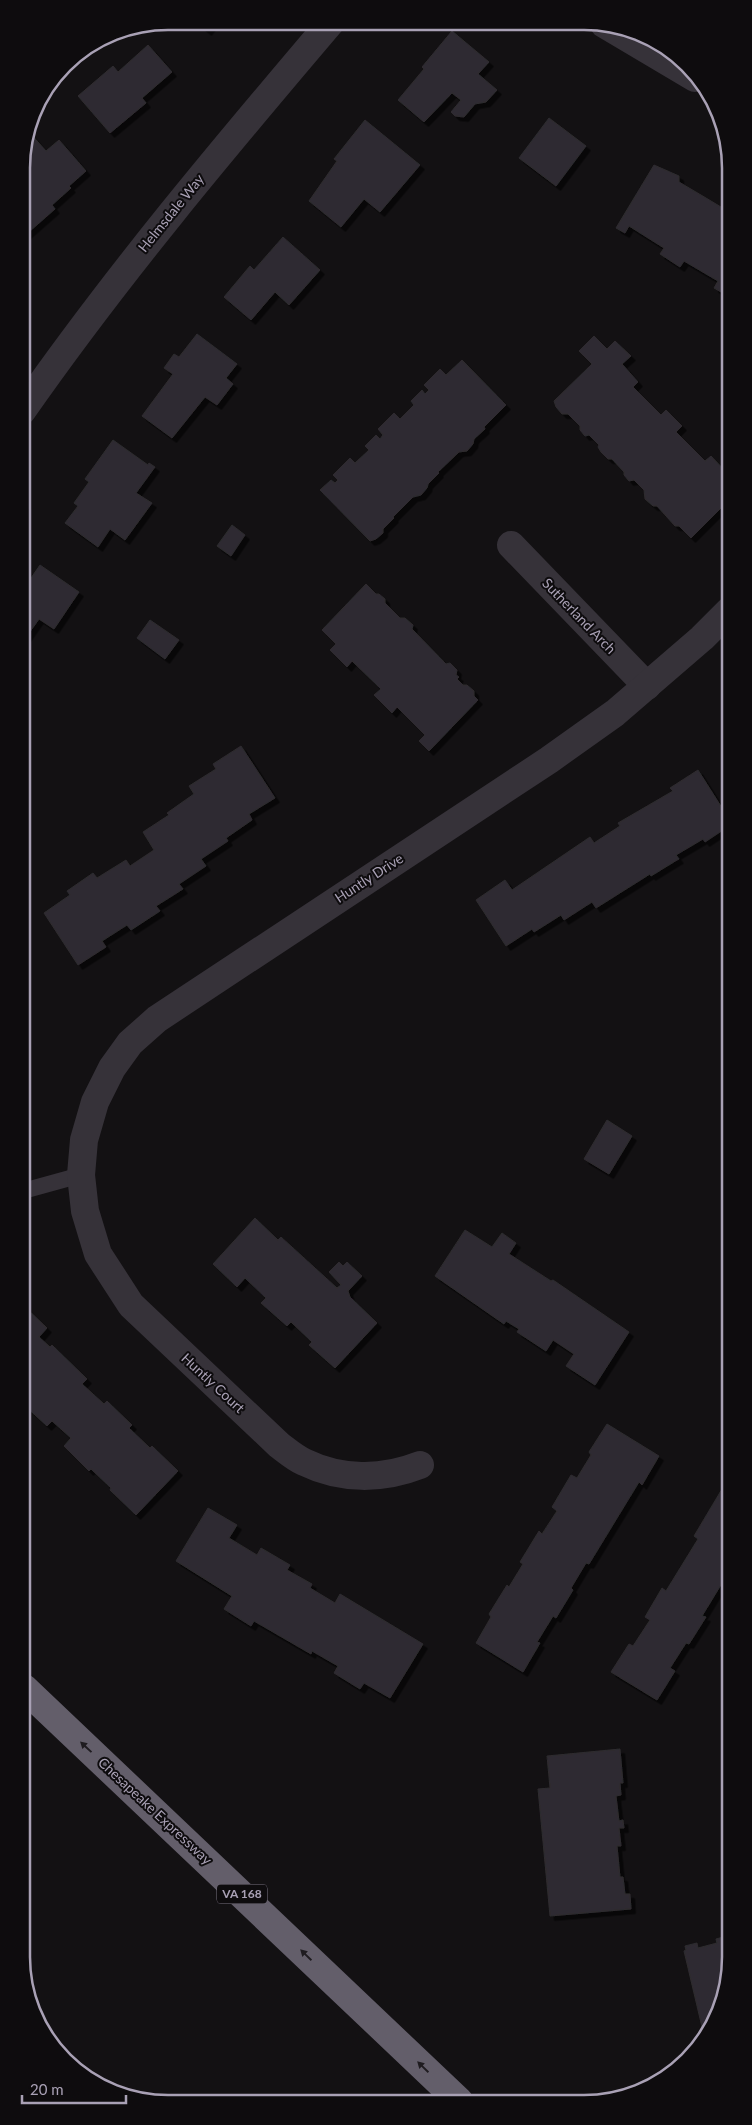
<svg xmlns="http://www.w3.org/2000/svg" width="752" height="2125" viewBox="0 0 752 2125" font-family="Lato,sans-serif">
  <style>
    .building { fill: #2e2c30; stroke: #2e2b2f; filter: url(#shadow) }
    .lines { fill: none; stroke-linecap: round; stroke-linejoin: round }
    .service { stroke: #363239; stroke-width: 16 }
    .minor { stroke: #363239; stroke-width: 28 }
    .motorway { stroke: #635e6a; stroke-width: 28 }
    .oneway { fill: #1f1c20 }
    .labels { text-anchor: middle; stroke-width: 4; stroke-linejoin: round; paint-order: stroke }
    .shield { fill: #0e0c0e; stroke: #7a7483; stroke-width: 1 }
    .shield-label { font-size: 12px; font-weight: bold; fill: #a9a1b5 }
    .street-label { font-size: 14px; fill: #a9a1b5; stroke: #0e0c0e }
    .rim { fill: none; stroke: #a9a1b5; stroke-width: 2.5 }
  </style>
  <defs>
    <filter id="shadow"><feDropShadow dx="4.5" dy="4.5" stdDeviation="0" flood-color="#0009"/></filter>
  </defs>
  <rect width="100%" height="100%" fill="#131113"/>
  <!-- building -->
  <g class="building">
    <path d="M 195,21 L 214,22 L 207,31 Z"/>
    <path d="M 452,31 L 489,62 L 478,74 L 497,90 L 486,102 L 475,104 L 464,117 L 455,116 L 451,112 L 461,100 L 452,93 L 424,122 L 398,100 L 424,69 L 422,67 Z"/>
    <path d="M 148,45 L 172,72 L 142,98 L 146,103 L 110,133 L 78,96 L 113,66 L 118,72 Z"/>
    <path d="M 549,118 L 586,146 L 556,186 L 519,158 Z"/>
    <path d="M 365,120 L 420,165 L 380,212 L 364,199 L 341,227 L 309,201 L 337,161 L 334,159 Z"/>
    <path d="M 29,132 L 46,151 L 59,140 L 86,171 L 69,186 L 71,188 L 52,205 L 55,209 L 22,238 L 22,176 L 23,174 L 22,158 Z"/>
    <path d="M 654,165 L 679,176 L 679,182 L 706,198 L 721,207 L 725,205 L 728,207 L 728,296 L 714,288 L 718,281 L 684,261 L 680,267 L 660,254 L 664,248 L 629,226 L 625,233 L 616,228 Z"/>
    <path d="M 283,237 L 320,270 L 289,305 L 275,292 L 251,320 L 224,297 L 250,266 L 254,270 Z"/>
    <path d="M 197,334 L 237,364 L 226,378 L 233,384 L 217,405 L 205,397 L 172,438 L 142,416 L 173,374 L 164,368 L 174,354 L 179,357 Z"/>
    <path d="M 594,336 L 607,349 L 615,341 L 631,356 L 622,364 L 638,382 L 633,387 L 661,415 L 666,410 L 682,426 L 676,432 L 705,461 L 711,456 L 727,473 L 722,478 L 728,485 L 728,501 L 691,538 L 679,526 L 675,526 L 657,506 L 653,506 L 645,499 L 644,490 L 634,480 L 629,481 L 624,475 L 624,472 L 612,459 L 608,459 L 601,452 L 598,447 L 599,445 L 589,435 L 585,436 L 580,430 L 580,426 L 568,414 L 562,414 L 556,407 L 554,401 L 592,364 L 579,351 Z"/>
    <path d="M 462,360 L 506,405 L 484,427 L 485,429 L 474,439 L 473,444 L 467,451 L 459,452 L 438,472 L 439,473 L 428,484 L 427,488 L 421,495 L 413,497 L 393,517 L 394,518 L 383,529 L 383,533 L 376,539 L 370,541 L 320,490 L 331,480 L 335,483 L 338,480 L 333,475 L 350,458 L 355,463 L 369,450 L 365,446 L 376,435 L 380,439 L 383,435 L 378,429 L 394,413 L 400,419 L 414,405 L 411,401 L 422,390 L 425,394 L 429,390 L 424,385 L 440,369 L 446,375 Z"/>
    <path d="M 113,440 L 148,465 L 149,463 L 155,467 L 136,493 L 152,503 L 125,540 L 110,529 L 98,547 L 65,523 L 78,506 L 74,503 L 89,482 L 85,479 Z"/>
    <path d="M 232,525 L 245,535 L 231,556 L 217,546 Z"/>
    <path d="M 40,565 L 79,592 L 54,629 L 39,619 L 22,643 L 22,591 Z"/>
    <path d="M 366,584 L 376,594 L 379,594 L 385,599 L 385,603 L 400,618 L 405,618 L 413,625 L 412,629 L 446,664 L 450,663 L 457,670 L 456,675 L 459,677 L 457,679 L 463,685 L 467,685 L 474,691 L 474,696 L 478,700 L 429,751 L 419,741 L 425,735 L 397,707 L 392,713 L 374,695 L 381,689 L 352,661 L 347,667 L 330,650 L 336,644 L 322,630 Z"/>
    <path d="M 150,620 L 179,640 L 165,659 L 137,638 Z"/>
    <path d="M 241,746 L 275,798 L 249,814 L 252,820 L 226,838 L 228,841 L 201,859 L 206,866 L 179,884 L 183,889 L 156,906 L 160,911 L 131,930 L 127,925 L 102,941 L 106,947 L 78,965 L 44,913 L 70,895 L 67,891 L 93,873 L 97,878 L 126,860 L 130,866 L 154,850 L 143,832 L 169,815 L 167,813 L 194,794 L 189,786 L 216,769 L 213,764 Z"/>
    <path d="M 698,770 L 729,819 L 729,826 L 705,842 L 703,839 L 676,855 L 679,859 L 677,860 L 651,876 L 650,874 L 596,908 L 592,902 L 564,920 L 561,915 L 534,932 L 532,929 L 506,946 L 476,900 L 505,880 L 512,890 L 590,837 L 594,843 L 620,826 L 618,823 L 673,791 L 670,788 Z"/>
    <path d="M 607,1120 L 632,1136 L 609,1174 L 584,1159 Z"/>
    <path d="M 255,1218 L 278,1240 L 281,1237 L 337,1288 L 341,1285 L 329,1272 L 339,1262 L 343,1266 L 347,1262 L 362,1276 L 348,1291 L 350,1297 L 377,1323 L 335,1368 L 309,1345 L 312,1342 L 291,1322 L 287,1326 L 261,1303 L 266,1298 L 245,1278 L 237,1287 L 213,1264 Z"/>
    <path d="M 465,1230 L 492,1247 L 502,1233 L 516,1243 L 509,1254 L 551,1281 L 553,1280 L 629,1332 L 595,1385 L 566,1366 L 574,1354 L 553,1340 L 546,1351 L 517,1332 L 519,1329 L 506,1321 L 504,1324 L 435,1276 Z"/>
    <path d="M 23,1305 L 47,1328 L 39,1337 L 50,1347 L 52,1345 L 87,1379 L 82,1384 L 104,1404 L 107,1401 L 132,1425 L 129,1428 L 150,1448 L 152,1446 L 178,1471 L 136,1515 L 110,1490 L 111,1488 L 91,1469 L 89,1471 L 64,1446 L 71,1438 L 52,1421 L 47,1426 L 23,1404 Z"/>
    <path d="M 607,1424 L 659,1456 L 642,1485 L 639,1482 L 589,1564 L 586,1563 L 571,1588 L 573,1590 L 556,1618 L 553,1616 L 537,1642 L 540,1643 L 523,1672 L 476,1643 L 491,1617 L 489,1614 L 507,1585 L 509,1587 L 523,1564 L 520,1562 L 539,1531 L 542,1534 L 557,1511 L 552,1507 L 571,1475 L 577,1478 L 591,1455 L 589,1452 Z"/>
    <path d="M 728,1479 L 730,1570 L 702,1616 L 706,1617 L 689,1644 L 686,1643 L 670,1668 L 675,1671 L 657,1700 L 611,1672 L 629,1644 L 633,1646 L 650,1620 L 645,1617 L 662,1588 L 666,1591 L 698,1539 L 694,1536 Z"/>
    <path d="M 208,1508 L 237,1525 L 229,1538 L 257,1555 L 261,1548 L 290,1565 L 287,1570 L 312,1584 L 310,1588 L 335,1603 L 340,1594 L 423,1644 L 390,1698 L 364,1683 L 360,1689 L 334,1673 L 338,1666 L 312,1651 L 311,1654 L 254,1621 L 251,1626 L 224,1609 L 232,1596 L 176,1561 Z"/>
    <path d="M 620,1749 L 623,1783 L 620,1783 L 621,1795 L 616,1796 L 619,1821 L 623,1820 L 624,1828 L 619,1828 L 621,1846 L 617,1846 L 620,1877 L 623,1877 L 625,1894 L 630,1894 L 631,1909 L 550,1916 L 538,1789 L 550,1788 L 547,1756 Z"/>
    <path d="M 727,1936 L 728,1940 L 730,1939 L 730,1966 L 720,2013 L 713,2024 L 702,2027 L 684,1951 L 686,1950 L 685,1946 L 697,1943 L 698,1948 L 717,1943 L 716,1939 Z"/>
  </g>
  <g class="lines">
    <!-- service -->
    <path class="service" d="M 23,1191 L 81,1175"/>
    <!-- minor -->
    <g class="minor">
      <path d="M 604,24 L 695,78"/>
      <path d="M 22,411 C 117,275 223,149 331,22"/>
      <path d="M 511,545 L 647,686"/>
      <path d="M 420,1465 C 382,1480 341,1480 304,1462 C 295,1458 287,1451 279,1445 L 131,1305 L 98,1254 L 85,1211 L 81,1175 L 84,1140 L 95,1102 L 112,1068 L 130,1043 L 157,1019 L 549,760 L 615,713 L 702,638 L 729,611"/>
    </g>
    <!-- motorway -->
    <path class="motorway" d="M 24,1688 L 459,2101"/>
  </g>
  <!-- one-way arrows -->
  <defs><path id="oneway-solid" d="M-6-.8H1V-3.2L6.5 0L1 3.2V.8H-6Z" transform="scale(1.25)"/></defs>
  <g class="oneway">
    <use href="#oneway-solid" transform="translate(86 1747) rotate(-137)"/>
    <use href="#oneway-solid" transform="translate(306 1955) rotate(-136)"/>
    <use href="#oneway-solid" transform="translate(423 2067) rotate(-136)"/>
  </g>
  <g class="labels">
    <!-- shield labels -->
    <rect class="shield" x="217" y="1884.5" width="50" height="19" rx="4"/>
    <g class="shield-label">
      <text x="242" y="1898">VA 168</text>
    </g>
    <!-- street labels -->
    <g class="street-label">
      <text transform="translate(171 213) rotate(-51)" y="5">Helmsdale Way</text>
      <text transform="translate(579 616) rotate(46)" y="5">Sutherland Arch</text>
      <text transform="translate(369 878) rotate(-33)" y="5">Huntly Drive</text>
      <text transform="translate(213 1383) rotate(43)" y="5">Huntly Court</text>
      <text transform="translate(155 1811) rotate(43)" y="5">Chesapeake Expressway</text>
    </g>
  </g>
  <!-- crop -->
  <path d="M0 0H752V2125H0ZM168 30H584A138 138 0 0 1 722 168V1957A138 138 0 0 1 584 2095H168A138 138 0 0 1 30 1957V168A138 138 0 0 1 168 30Z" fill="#0e0c0e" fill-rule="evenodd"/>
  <path class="rim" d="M168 30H584A138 138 0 0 1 722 168V1957A138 138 0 0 1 584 2095H168A138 138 0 0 1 30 1957V168A138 138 0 0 1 168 30Z"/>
  <!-- scale -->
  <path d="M22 2095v8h104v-8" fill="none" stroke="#a9a1b5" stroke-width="2.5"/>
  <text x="30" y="2095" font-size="15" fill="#a9a1b5" stroke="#0e0c0e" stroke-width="4" paint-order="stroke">20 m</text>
</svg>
